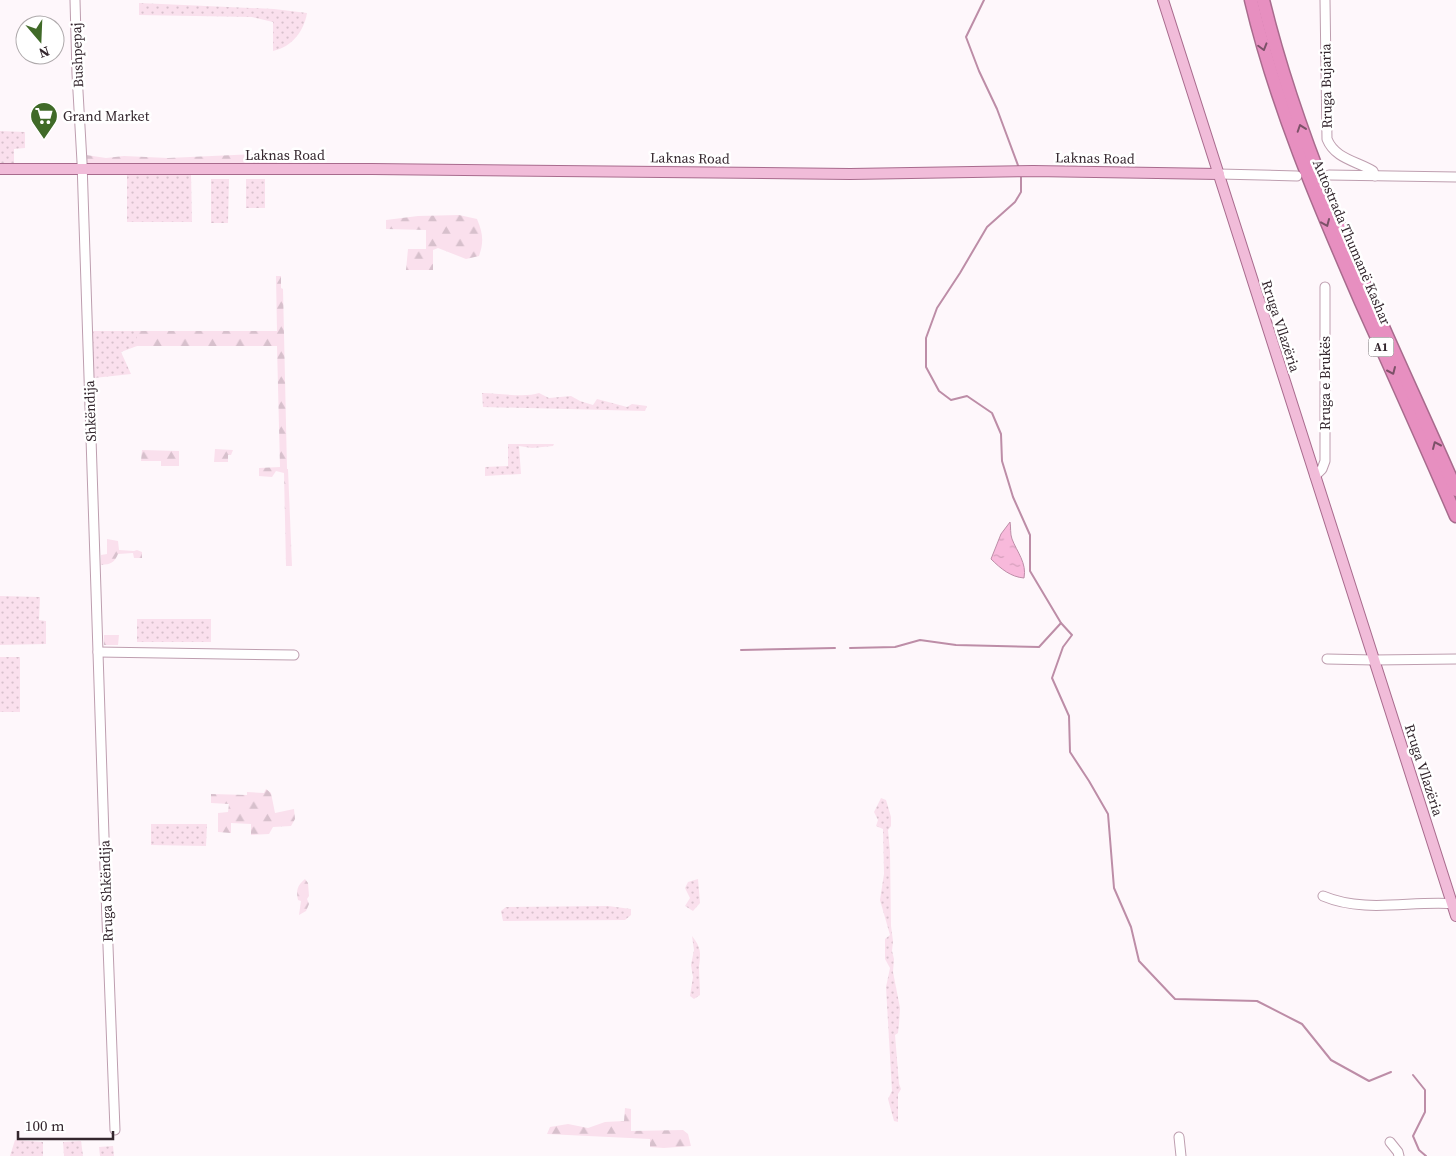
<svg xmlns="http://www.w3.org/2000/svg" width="1456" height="1156" viewBox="0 0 1456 1156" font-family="'Source Serif 4',serif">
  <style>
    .grass { fill: url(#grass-dots) }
    .forest { fill: url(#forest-firs) }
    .water { fill: url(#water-ripples); stroke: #bd8da7 }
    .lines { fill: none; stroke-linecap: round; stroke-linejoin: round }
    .stream { stroke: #bd8da7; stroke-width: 2 }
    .minor-casing { stroke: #be9eaf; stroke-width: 11 }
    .major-casing { stroke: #a86b8d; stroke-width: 12 }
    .highway-casing { stroke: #a86b8d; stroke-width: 15 }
    .minor { stroke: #fff; stroke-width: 9 }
    .major { stroke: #f1bcd9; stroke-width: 10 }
    .highway { stroke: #e78fc0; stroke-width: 12 }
    .oneway { stroke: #7c5168 }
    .labels { text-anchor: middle; stroke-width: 5; stroke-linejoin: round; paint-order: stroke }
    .shield { fill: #fff; stroke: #71686d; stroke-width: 1 }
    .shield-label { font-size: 12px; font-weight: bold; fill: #34272e }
    .street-label { font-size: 14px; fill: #34272e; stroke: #fff }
    .poi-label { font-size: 14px; fill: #34272e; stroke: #fff; text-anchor: start }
  </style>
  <defs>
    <pattern id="grass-dots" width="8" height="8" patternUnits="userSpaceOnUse" patternTransform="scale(1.25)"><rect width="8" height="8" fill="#fae0ed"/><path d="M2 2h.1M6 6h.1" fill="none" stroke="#d7c0cc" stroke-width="1.8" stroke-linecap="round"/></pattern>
    <pattern id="forest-firs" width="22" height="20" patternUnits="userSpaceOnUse" patternTransform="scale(1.25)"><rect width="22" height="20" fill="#fae0ed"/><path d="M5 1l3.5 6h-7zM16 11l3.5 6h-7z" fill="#d7c0cc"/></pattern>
    <pattern id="water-ripples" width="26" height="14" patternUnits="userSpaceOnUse" patternTransform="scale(1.25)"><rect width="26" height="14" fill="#f8b9db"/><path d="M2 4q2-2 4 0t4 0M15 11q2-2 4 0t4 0" fill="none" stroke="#d59fbc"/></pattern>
  </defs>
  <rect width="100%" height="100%" fill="#fef7fb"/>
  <!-- grass -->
  <g class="grass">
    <path d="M 139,3 L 274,9 L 307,13 C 304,31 292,47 273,51 L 273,22 L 252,17 L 139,15 Z"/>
    <path d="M 0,131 L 25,132 L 25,148 L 14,149 L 14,163 L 0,163 Z"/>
    <path d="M 191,174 L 192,222 L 127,222 L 127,175 Z"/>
    <path d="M 211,179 L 229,179 L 228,223 L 211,223 Z"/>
    <rect x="246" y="179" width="19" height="29"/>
    <path d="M 92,331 L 137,331 L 137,346 L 121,352 L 131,374 L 94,378 Z"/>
    <path d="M 482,393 C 499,393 525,398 539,393 L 549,398 L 571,396 L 580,401 L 593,405 L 597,399 L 627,407 L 632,404 L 647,406 L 645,411 L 483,407 Z"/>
    <path d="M 508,444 L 554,444 L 553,446 L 532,448 L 519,446 L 521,474 L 485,476 L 485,467 L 508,466 Z"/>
    <path d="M 0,596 L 40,597 L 39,620 L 46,621 L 46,644 L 0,645 Z"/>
    <rect x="137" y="619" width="74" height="23"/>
    <rect x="0" y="657" width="20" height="55"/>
    <path d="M 881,798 L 886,800 L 891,817 L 891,826 L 888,830 L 890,852 L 891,926 L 893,941 L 892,951 L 894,959 L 893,972 L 900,1008 L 899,1024 L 898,1033 L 895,1035 L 899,1084 L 901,1089 L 898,1094 L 898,1122 L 894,1121 L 888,1099 L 892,1091 L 886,987 L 890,968 L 885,959 L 885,939 L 890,935 L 880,900 L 884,874 L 883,829 L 876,826 L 878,820 L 874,812 Z"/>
    <path d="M 151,824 L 207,824 L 206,846 L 151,845 Z"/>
    <path d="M 698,879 L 700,903 L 693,911 L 685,906 L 690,898 L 685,888 L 688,882 Z"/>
    <path d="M 608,906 L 631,909 L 631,915 L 625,920 L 503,921 L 501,911 L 506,907 Z"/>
    <path d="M 692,936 C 701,947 701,953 699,966 C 699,976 700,986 700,995 L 694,999 L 690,996 L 693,977 L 691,965 L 694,950 Z"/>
    <path d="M 15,1140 L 43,1142 L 43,1156 L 10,1156 Z"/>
    <path d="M 81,1141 L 83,1156 L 64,1156 L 63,1142 Z"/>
    <path d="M 113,1146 L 114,1156 L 100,1156 L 99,1147 Z"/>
  </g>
  <!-- forest -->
  <g class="forest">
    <path d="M 277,153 L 277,164 L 86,165 L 86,155 L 106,158 L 124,156 L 168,158 Z"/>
    <path d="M 459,215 L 477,219 C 483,233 484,242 479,256 L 466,259 L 438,248 L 433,250 L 433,270 L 406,270 L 408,249 L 426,249 L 426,230 L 386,229 L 386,220 L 418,216 Z"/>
    <path d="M 276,276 L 281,276 L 281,288 L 283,289 L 287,469 L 288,469 L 292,566 L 286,566 L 284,473 L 276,471 L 272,477 L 259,476 L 259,468 L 280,467 L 277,346 L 137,346 L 137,331 L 277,331 Z"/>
    <path d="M 215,449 L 233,450 L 231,455 L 228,455 L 228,462 L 214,462 Z"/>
    <path d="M 142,450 L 179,451 L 179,466 L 161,466 L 161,461 L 141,461 Z"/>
    <path d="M 107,539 L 118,541 L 119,550 L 134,551 L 137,550 L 142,552 L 142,558 L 134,558 L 133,553 L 118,554 C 114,563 111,564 101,565 L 101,555 L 107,554 Z"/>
    <path d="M 104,635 L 119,635 L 118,645 L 104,645 Z"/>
    <path d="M 266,789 L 271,793 L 275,813 L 294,809 L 295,819 L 291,826 L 273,827 L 269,834 L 251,835 L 251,824 L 231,823 L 231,833 L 218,832 L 218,813 L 228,812 L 229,804 L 211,803 L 211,794 L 247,795 L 247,792 L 264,793 Z"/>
    <path d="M 305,879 L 308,883 L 309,896 L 307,899 L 309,904 L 306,911 L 299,915 L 301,901 L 298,900 C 296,890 297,886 305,879 Z"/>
    <path d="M 625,1108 L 631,1109 L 631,1131 L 683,1130 L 688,1134 L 691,1146 L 664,1148 L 650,1147 L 650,1139 L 547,1134 L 550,1127 L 568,1124 L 588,1128 L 605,1122 L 624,1121 Z"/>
  </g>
  <!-- water -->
  <path class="water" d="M 1010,522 C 1011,527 1010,534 1012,539 C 1017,552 1027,563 1024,578 C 1011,577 1001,569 991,559 L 1001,534 Z"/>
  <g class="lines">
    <!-- stream -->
    <g class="stream">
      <path d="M 984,0 L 966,37 L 979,71 L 997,109 L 1019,168"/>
      <path d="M 1021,175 L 1021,192 L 1015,202 L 987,227 L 960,273 L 937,308 L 926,338 L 926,367 L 939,391 L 951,400 L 967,396 L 992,413 L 1001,434 L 1002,461 L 1013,497 L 1030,535 L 1030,571 L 1061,623 L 1072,635 L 1063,647 L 1052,678 L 1069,716 L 1070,752 L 1089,781 L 1108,814 L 1114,888 L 1131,927 L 1139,961 L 1175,999 L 1257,1001 L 1302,1024 L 1331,1060 L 1369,1081 L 1391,1072"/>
      <path d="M 850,648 L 895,647 L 920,640 L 956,645 L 1039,647 L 1061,623"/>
      <path d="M 741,650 L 835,648"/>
      <path d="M 1413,1075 L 1425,1090 L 1425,1112 L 1413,1136 L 1419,1150 L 1426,1156"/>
    </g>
    <defs>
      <g id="minor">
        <path d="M 75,0 L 77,74 L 82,162 L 105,867 L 115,1130"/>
        <path d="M 1325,0 L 1327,139 C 1335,159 1357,161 1373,171 L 1375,176"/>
        <path d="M 1219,174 L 1297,176"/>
        <path d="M 1329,175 L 1456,177"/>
        <path d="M 1315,476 L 1322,469 L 1325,461 L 1325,287"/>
        <path d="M 98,652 L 294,655"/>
        <path d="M 1327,659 L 1374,660 L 1456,659"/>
        <path d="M 1323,896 C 1366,914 1411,900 1456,904"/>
        <path d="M 1179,1137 L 1181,1156"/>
        <path d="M 1390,1142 L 1398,1152 L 1399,1156"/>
      </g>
      <g id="major">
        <path d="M 1163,0 L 1456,916"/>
        <path d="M 0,169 L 372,169 L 850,174 L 1033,171 L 1219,174"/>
      </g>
      <g id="highway">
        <path d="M 1251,0 C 1276,105 1318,203 1361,302 C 1393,373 1425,444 1456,516"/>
        <path d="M 1263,0 C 1304,169 1386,330 1456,490"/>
      </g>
    </defs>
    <!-- minor casing -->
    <use href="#minor" class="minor-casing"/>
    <!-- major casing -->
    <use href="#major" class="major-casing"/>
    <!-- highway casing -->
    <use href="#highway" class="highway-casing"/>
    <!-- minor -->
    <use href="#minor" class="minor"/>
    <!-- major -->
    <use href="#major" class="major"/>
    <!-- highway -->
    <use href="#highway" class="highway"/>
  </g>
  <!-- one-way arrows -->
  <defs><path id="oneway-chevron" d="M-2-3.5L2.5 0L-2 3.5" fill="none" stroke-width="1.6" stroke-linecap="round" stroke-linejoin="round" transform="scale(1.25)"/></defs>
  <g class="oneway">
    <use href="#oneway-chevron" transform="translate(1263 47) rotate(74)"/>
    <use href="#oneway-chevron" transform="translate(1301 128) rotate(-109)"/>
    <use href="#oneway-chevron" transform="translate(1326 223) rotate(67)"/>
    <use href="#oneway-chevron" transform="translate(1392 371) rotate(66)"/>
    <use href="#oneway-chevron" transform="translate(1436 445) rotate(-114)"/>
  </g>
  <!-- icons -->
  <defs>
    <symbol id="supermarket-pin" viewBox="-11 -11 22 30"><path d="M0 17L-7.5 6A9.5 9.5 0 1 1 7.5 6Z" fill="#406a28" stroke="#fff"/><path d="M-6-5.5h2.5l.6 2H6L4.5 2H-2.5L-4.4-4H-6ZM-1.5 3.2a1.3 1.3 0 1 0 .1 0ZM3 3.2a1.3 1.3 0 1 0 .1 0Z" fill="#fff"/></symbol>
  </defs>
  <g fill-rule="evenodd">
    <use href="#supermarket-pin" x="28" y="100" width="32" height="43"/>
  </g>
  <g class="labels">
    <!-- shield labels -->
    <rect class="shield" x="1368.5" y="337.5" width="25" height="19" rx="4"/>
    <g class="shield-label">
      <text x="1381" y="351">A1</text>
    </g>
    <!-- street labels -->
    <g class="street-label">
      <text transform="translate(77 55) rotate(-92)" y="5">Bushpepaj</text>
      <text transform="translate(1326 86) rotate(-91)" y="5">Rruga Bujaria</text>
      <text x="285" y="160">Laknas Road</text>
      <text transform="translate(690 158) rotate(1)" y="5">Laknas Road</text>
      <text transform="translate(1095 158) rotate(1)" y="5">Laknas Road</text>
      <text transform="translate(1352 242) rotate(67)" y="5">Autostrada Thumanë Kashar</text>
      <text transform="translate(1281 326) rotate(72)" y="5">Rruga Vllazëria</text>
      <text transform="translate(1325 383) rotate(-90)" y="5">Rruga e Brukës</text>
      <text transform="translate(90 411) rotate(-92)" y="5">Shkëndija</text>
      <text transform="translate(1424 770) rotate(72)" y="5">Rruga Vllazëria</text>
      <text transform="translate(106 891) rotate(-92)" y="5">Rruga Shkëndija</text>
    </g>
    <!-- poi labels -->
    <g class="poi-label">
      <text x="63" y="121">Grand Market</text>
    </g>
  </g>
  <!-- north arrow -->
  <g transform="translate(40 40) rotate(161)"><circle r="24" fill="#ffffff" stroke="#aea9ab"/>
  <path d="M0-4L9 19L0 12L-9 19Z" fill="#406a28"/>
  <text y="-8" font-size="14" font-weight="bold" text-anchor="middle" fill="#34272e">N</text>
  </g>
  <!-- scale -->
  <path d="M18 1131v8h95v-8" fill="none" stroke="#34272e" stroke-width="2.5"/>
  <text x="25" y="1131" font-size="15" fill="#34272e" stroke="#ffffff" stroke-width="4" paint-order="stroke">100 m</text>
</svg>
